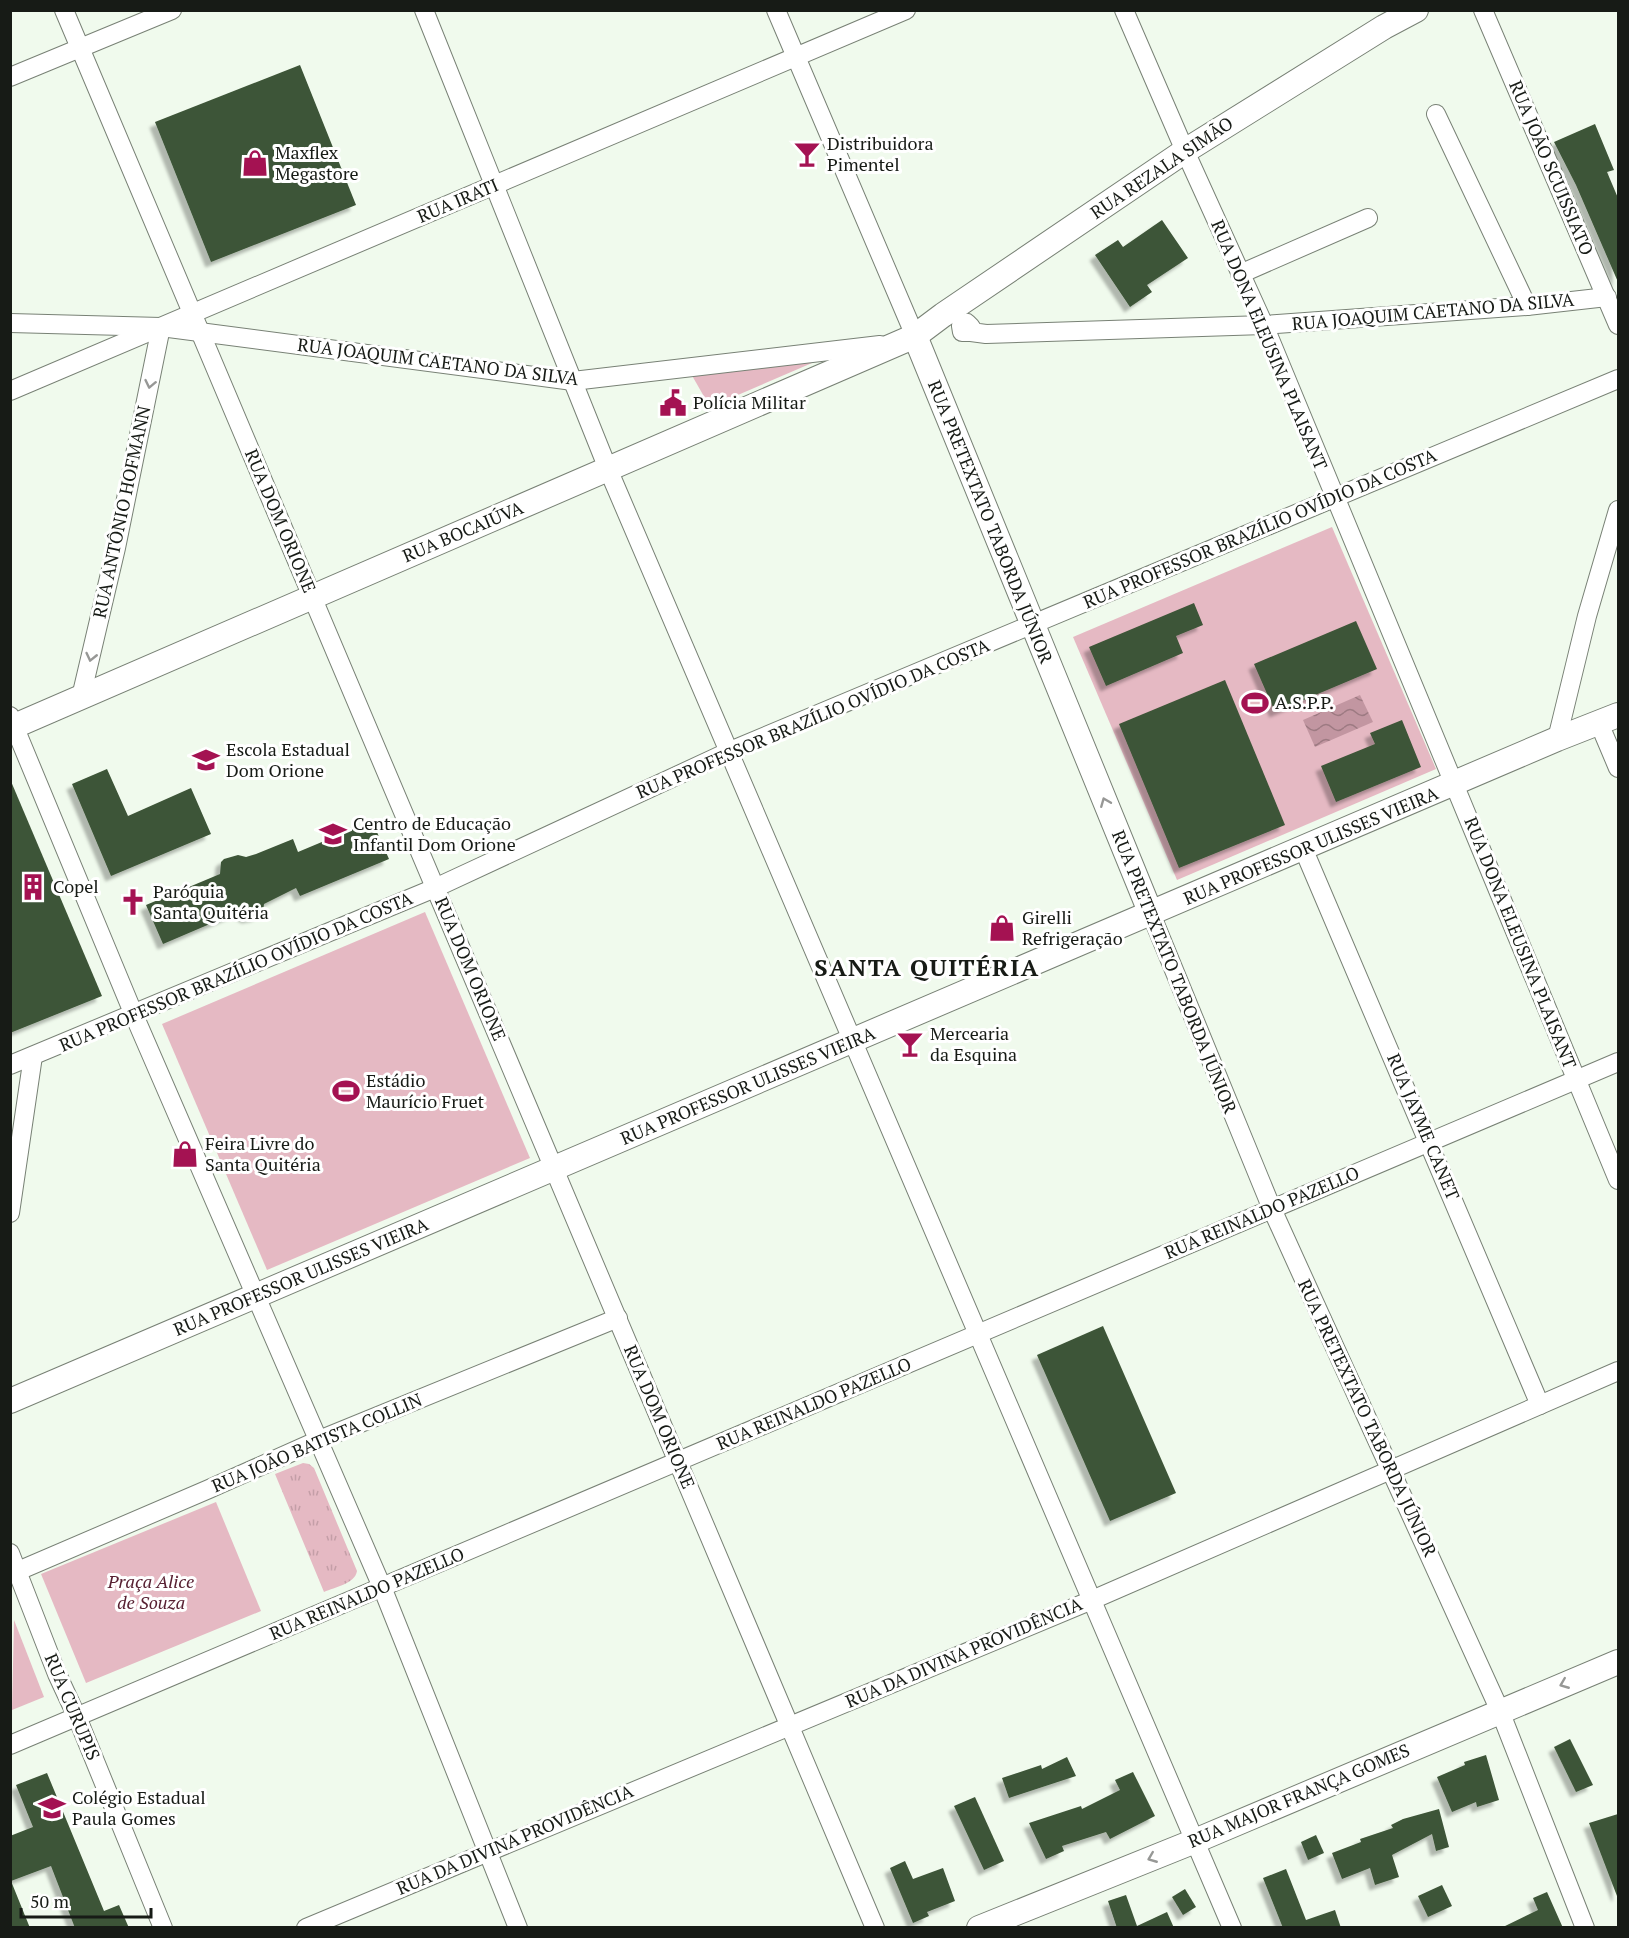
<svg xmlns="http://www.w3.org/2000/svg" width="1629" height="1938" viewBox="0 0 1629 1938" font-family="'PT Serif',serif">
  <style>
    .grass { fill: url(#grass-tufts) }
    .green { fill: #e5b9c3 }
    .water { fill: url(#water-waves) }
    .building { fill: #3d5437; filter: url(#shadow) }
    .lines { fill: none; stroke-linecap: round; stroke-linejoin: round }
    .street-casing { stroke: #788175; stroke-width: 20 }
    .secondary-casing { stroke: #788175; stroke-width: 26 }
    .street { stroke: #fff; stroke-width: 18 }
    .secondary { stroke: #fff; stroke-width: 24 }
    .oneway { stroke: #979896 }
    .labels { text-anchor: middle; stroke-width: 6; stroke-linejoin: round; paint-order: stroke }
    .poi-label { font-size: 18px; fill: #171b16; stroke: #fff; text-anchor: start }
    .street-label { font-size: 18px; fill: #171b16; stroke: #fff }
    .park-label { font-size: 18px; font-style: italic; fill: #572032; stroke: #fff }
    .district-label { font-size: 24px; font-weight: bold; letter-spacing: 1.5px; fill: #171b16; stroke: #fff }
  </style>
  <defs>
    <pattern id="grass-tufts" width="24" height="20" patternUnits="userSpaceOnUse" patternTransform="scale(1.5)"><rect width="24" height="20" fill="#e5b9c3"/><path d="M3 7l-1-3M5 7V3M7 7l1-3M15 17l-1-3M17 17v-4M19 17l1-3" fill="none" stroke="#c49ea7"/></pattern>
    <pattern id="water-waves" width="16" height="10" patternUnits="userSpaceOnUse" patternTransform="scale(1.5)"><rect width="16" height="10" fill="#c296a1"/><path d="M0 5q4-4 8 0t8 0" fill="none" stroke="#9d7a82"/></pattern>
    <filter id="shadow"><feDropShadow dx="-5.5" dy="5.5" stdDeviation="1.5" flood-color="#0004"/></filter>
  </defs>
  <rect width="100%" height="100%" fill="#f0faed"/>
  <!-- grass -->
  <path class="grass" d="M 303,1463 L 309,1464 L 314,1468 L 357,1571 C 355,1584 335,1587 324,1592 L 275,1474 Z"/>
  <!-- green -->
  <g class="green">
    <path d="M 819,360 L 710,407 L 690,372 Z"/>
    <path d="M 1332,527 L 1436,769 L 1177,880 L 1073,637 Z"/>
    <path d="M 425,912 L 530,1158 L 267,1270 L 162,1024 Z"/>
    <path d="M 216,1502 L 261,1611 L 86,1683 L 41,1574 Z"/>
    <path d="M 14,1620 L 44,1697 L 12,1710 Z"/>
  </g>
  <!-- water -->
  <path class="water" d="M 1360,695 L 1373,722 L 1315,747 L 1303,720 Z"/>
  <!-- building -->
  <g class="building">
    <path d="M 300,65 L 356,205 L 211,262 L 155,122 Z"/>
    <path d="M 1595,124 L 1614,170 L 1607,172 L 1618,198 L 1618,282 L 1576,185 L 1554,142 Z"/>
    <path d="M 1162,220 L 1188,258 L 1147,285 L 1152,292 L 1130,307 L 1095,255 L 1118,240 L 1123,247 Z"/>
    <path d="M 1194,603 L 1203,625 L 1176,636 L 1183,653 L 1106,686 L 1089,647 Z"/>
    <path d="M 1356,621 L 1377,669 L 1275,712 L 1254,664 Z"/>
    <path d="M 1225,680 L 1285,825 L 1179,868 L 1119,724 Z"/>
    <path d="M 1402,720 L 1421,767 L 1336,802 L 1321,766 L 1375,744 L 1370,733 Z"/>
    <path d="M 107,769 L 128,816 L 191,788 L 211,834 L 111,876 L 72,784 Z"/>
    <path d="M 10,779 L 102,996 L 10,1033 Z"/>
    <path d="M 372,821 L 389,859 L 300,896 L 296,888 L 264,904 L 263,911 L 257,916 L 247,918 L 238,912 L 163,944 L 146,905 L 220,874 L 221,862 L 224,859 L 238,855 L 246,857 L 256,854 L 293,839 L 298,852 Z"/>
    <path d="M 1103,1326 L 1176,1493 L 1110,1521 L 1037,1355 Z"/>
    <path d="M 1570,1739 L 1593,1785 L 1576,1792 L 1554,1747 Z"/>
    <path d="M 1486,1755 L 1499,1800 L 1477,1807 L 1476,1802 L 1452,1812 L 1437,1777 L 1465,1765 L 1464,1762 Z"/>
    <path d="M 1067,1757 L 1076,1776 L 1009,1798 L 1002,1778 L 1041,1765 L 1042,1769 Z"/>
    <path d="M 1133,1772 L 1155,1816 L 1110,1839 L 1106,1832 L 1062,1846 L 1064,1851 L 1046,1859 L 1029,1823 L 1081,1806 L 1082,1809 L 1120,1790 L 1115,1780 Z"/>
    <path d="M 47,1773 L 104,1911 L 119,1905 L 129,1928 L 75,1928 L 51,1866 L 11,1881 L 30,1928 L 10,1928 L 10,1836 L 33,1827 L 16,1785 Z"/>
    <path d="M 975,1797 L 1004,1861 L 984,1870 L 954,1806 Z"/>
    <path d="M 1439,1809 L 1449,1847 L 1436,1851 L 1432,1834 L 1392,1855 L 1399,1877 L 1375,1885 L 1370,1868 L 1342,1879 L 1332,1853 L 1361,1842 L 1360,1839 L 1393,1828 L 1391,1825 L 1403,1819 Z"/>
    <path d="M 1618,1814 L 1618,1896 L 1617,1896 L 1589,1823 Z"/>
    <path d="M 1316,1835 L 1324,1853 L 1308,1860 L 1301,1842 Z"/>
    <path d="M 905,1861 L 913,1879 L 943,1868 L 955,1901 L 927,1912 L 929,1916 L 913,1923 L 890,1868 Z"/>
    <path d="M 1286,1869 L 1306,1920 L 1335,1910 L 1341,1928 L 1283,1928 L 1263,1878 Z"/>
    <path d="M 1442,1885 L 1452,1906 L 1428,1917 L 1418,1896 Z"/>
    <path d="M 1185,1889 L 1196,1907 L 1183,1915 L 1172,1897 Z"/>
    <path d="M 1547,1892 L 1563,1928 L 1501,1928 L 1538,1910 L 1533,1898 Z"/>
    <path d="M 1126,1895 L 1137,1926 L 1167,1912 L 1174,1928 L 1117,1928 L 1108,1901 Z"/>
  </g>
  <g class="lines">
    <defs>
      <g id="street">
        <path d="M 64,10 L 875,1928"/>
        <path d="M 424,10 L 608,469 L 1232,1928"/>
        <path d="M 776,10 L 915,336"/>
        <path d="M 1124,10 L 1185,151 L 1264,325 L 1618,1180"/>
        <path d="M 1483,10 L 1618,325"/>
        <path d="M 10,77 L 172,10"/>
        <path d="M 1436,114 L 1527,306"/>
        <path d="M 1240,274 L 1368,218"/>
        <path d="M 10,323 L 161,327 L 573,381 L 880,345"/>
        <path d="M 971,332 L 962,332 L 961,326 L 967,323 L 971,327 L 971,332 L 986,334 L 1264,325 L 1527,306 L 1607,297"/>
        <path d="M 10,391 L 906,10"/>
        <path d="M 81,697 L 116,548 L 161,327"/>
        <path d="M 10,716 L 134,1015 L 382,1587 L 518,1928"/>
        <path d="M 1599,723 L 1618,768"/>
        <path d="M 1557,739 L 1587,616 L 1618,510"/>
        <path d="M 1303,848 L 1540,1405"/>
        <path d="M 1151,914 L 1272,1209 L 1500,1711 L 1585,1928"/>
        <path d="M 10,1065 L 435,888 L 730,751 L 1618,379"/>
        <path d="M 10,1213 L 33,1056"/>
        <path d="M 10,1553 L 57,1674 L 77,1717 L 163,1928"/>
        <path d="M 18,1571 L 209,1489 L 319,1440 L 618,1318"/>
        <path d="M 10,1745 L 1618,1062"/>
        <path d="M 306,1928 L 1092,1600 L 1618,1371"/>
      </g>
      <g id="secondary">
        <path d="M 915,336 L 1151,914"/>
        <path d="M 10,728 L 915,336 L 943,315 L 1185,151 L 1384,27 L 1416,10"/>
        <path d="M 10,1401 L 1557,739 L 1618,715"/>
        <path d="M 979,1928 L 1195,1841 L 1618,1662"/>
      </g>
    </defs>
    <!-- street casing -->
    <use href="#street" class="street-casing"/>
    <!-- secondary casing -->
    <use href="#secondary" class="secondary-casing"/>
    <!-- street -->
    <use href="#street" class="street"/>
    <!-- secondary -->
    <use href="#secondary" class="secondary"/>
  </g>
  <!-- one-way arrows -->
  <defs><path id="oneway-chevron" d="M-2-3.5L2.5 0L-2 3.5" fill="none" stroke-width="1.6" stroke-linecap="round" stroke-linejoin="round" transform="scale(1.5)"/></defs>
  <g class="oneway">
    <use href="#oneway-chevron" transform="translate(150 384) rotate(102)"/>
    <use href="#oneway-chevron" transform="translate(91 657) rotate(103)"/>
    <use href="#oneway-chevron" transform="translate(1105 802) rotate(-112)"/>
    <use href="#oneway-chevron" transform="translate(1564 1684) rotate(158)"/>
    <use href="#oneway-chevron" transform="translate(1152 1858) rotate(158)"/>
  </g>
  <!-- icons -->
  <defs>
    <symbol id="bar-bare" viewBox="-9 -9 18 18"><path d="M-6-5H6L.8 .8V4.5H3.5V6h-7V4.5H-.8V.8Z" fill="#a41252" stroke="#fff" stroke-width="2.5" paint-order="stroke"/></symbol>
    <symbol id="shop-bare" viewBox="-9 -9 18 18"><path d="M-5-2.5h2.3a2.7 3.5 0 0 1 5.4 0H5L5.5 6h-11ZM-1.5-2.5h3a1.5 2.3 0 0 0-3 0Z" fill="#a41252" stroke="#fff" stroke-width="2.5" paint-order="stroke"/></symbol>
    <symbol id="civic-bare" viewBox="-9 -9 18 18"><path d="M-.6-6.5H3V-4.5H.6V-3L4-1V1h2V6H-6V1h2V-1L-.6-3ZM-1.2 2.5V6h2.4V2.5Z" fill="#a41252" stroke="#fff" stroke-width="2.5" paint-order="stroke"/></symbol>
    <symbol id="stadium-bare" viewBox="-9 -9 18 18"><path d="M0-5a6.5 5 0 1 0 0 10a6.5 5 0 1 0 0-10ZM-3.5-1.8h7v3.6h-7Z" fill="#a41252" stroke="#fff" stroke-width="2.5" paint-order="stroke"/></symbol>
    <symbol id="school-bare" viewBox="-9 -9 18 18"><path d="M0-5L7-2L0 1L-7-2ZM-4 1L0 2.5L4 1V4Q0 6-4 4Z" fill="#a41252" stroke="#fff" stroke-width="2.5" paint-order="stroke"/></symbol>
    <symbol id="building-bare" viewBox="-9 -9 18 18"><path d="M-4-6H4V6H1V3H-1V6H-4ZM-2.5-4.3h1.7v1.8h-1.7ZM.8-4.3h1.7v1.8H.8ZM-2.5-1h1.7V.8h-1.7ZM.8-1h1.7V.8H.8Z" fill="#a41252" stroke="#fff" stroke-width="2.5" paint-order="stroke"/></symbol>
    <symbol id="church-bare" viewBox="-9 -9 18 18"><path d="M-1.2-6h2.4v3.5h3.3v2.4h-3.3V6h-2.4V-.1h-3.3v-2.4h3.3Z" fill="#a41252" stroke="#fff" stroke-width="2.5" paint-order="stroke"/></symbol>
  </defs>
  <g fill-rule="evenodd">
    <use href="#bar-bare" x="788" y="135" width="38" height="38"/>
    <use href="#shop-bare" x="236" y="144" width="38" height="38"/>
    <use href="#civic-bare" x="654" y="384" width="38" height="38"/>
    <use href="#stadium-bare" x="1236" y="684" width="38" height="38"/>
    <use href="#school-bare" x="187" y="741" width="38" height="38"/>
    <use href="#school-bare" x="314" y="815" width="38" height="38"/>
    <use href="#building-bare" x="14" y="868" width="38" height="38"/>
    <use href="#church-bare" x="114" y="883" width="38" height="38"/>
    <use href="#shop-bare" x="983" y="909" width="38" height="38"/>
    <use href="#bar-bare" x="891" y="1025" width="38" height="38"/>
    <use href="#stadium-bare" x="327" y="1072" width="38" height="38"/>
    <use href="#shop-bare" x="166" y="1135" width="38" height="38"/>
    <use href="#school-bare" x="33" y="1789" width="38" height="38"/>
  </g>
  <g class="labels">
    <!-- poi labels -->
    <g class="poi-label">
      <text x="827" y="150">Distribuidora<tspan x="827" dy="21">Pimentel</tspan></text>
      <text x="275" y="159">Maxflex<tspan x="275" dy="21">Megastore</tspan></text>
      <text x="693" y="409">Polícia Militar</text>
      <text x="1275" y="709">A.S.P.P.</text>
      <text x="226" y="756">Escola Estadual<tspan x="226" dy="21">Dom Orione</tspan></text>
      <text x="353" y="830">Centro de Educação<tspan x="353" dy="21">Infantil Dom Orione</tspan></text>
      <text x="53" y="893">Copel</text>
      <text x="153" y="898">Paróquia<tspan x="153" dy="21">Santa Quitéria</tspan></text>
      <text x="1022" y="924">Girelli<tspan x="1022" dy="21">Refrigeração</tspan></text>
      <text x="930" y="1040">Mercearia<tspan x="930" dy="21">da Esquina</tspan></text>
      <text x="366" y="1087">Estádio<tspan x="366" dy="21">Maurício Fruet</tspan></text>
      <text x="205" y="1150">Feira Livre do<tspan x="205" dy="21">Santa Quitéria</tspan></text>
      <text x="72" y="1804">Colégio Estadual<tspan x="72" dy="21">Paula Gomes</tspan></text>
    </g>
    <!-- street labels -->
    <g class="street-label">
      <text transform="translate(1162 168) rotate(-34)" y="6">RUA REZALA SIMÃO</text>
      <text transform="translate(1551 168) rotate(67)" y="6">RUA JOÃO SCUISSIATO</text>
      <text transform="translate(458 201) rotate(-23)" y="6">RUA IRATI</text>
      <text transform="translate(1433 312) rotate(-5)" y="6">RUA JOAQUIM CAETANO DA SILVA</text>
      <text transform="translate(1269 345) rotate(67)" y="6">RUA DONA ELEUSINA PLAISANT</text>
      <text transform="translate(438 362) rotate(7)" y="6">RUA JOAQUIM CAETANO DA SILVA</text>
      <text transform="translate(122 512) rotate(-78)" y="6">RUA ANTÔNIO HOFMANN</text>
      <text transform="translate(280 521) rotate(67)" y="6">RUA DOM ORIONE</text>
      <text transform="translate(990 522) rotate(68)" y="6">RUA PRETEXTATO TABORDA JÚNIOR</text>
      <text transform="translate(1260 529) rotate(-23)" y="6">RUA PROFESSOR BRAZÍLIO OVÍDIO DA COSTA</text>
      <text transform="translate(463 532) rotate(-23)" y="6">RUA BOCAIÚVA</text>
      <text transform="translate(813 719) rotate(-23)" y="6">RUA PROFESSOR BRAZÍLIO OVÍDIO DA COSTA</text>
      <text transform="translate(1311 846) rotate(-23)" y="6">RUA PROFESSOR ULISSES VIEIRA</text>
      <text transform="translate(1520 943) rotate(68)" y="6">RUA DONA ELEUSINA PLAISANT</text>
      <text transform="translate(470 969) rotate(67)" y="6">RUA DOM ORIONE</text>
      <text transform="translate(236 972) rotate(-23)" y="6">RUA PROFESSOR BRAZÍLIO OVÍDIO DA COSTA</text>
      <text transform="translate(1174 972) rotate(68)" y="6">RUA PRETEXTATO TABORDA JÚNIOR</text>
      <text transform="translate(748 1086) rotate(-23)" y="6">RUA PROFESSOR ULISSES VIEIRA</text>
      <text transform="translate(1423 1127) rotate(67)" y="6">RUA JAYME CANET</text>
      <text transform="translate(1262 1213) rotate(-23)" y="6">RUA REINALDO PAZELLO</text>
      <text transform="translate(301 1277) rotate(-23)" y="6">RUA PROFESSOR ULISSES VIEIRA</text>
      <text transform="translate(814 1404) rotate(-23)" y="6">RUA REINALDO PAZELLO</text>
      <text transform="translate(659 1417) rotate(67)" y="6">RUA DOM ORIONE</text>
      <text transform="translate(1367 1418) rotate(65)" y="6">RUA PRETEXTATO TABORDA JÚNIOR</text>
      <text transform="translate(317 1443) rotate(-23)" y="6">RUA JOÃO BATISTA COLLIN</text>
      <text transform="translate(367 1594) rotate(-23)" y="6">RUA REINALDO PAZELLO</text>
      <text transform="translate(964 1653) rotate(-23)" y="6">RUA DA DIVINA PROVIDÊNCIA</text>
      <text transform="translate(72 1707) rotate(67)" y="6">RUA CURUPIS</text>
      <text transform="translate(1299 1796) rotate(-23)" y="6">RUA MAJOR FRANÇA GOMES</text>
      <text transform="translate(515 1840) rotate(-23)" y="6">RUA DA DIVINA PROVIDÊNCIA</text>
    </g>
    <!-- park labels -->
    <g class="park-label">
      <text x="151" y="1588">Praça Alice<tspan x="151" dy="21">de Souza</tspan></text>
    </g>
    <!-- district labels -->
    <g class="district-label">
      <text x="927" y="976">SANTA QUITÉRIA</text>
    </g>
  </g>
  <!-- border -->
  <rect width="1629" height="1938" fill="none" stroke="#171b16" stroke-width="24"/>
  <!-- scale -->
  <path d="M21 1908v9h130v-9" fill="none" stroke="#171b16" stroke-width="3"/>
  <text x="30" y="1908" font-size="18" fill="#171b16" stroke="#ffffff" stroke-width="4.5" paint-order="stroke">50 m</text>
</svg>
